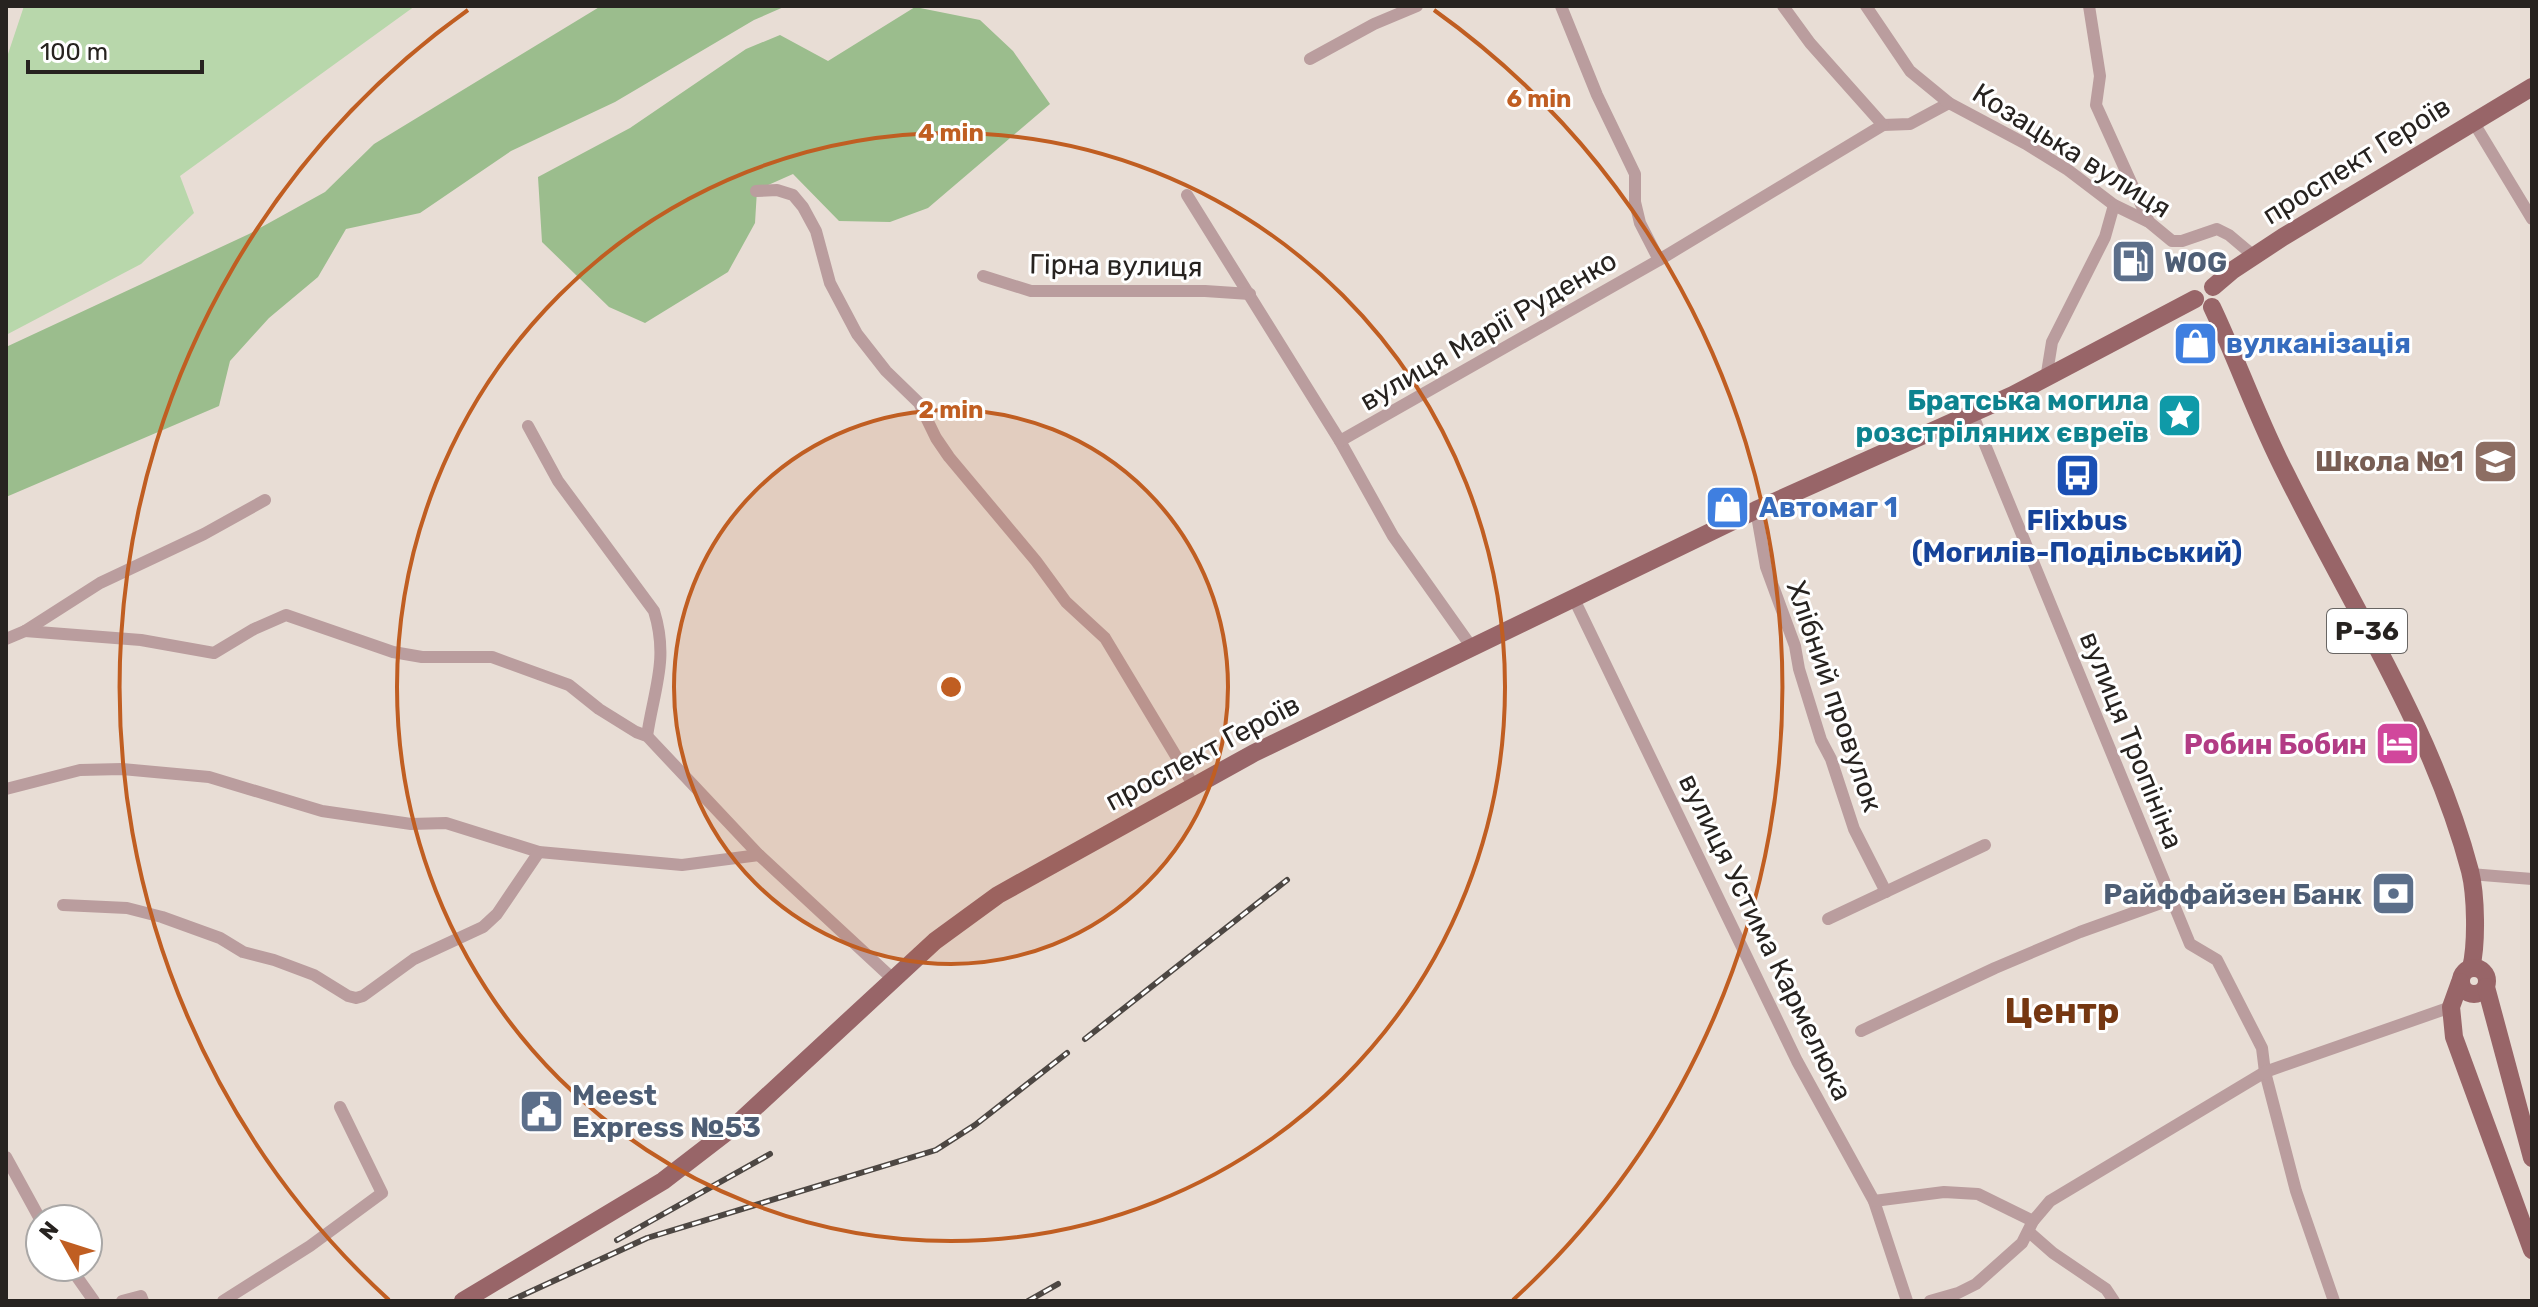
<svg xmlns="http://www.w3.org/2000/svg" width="2538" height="1307" viewBox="0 0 2538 1307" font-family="Rubik,sans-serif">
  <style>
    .green { fill: #b8d7ab }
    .forest { fill: #9bbd8d }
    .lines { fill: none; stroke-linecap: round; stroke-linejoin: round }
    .minor { stroke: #ba9d9e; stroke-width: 12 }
    .primary { stroke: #986568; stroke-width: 18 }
    .rail-casing { stroke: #4d4743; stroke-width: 6 }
    .rail { stroke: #fff; stroke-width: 3; stroke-dasharray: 9; stroke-linecap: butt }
    .ring { fill: none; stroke: #c05e22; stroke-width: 4 }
    .labels { text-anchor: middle; stroke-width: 6; stroke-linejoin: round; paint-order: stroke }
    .shield { fill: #fff; stroke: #686563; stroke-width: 2 }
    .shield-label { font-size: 26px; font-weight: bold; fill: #272320 }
    .street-label { font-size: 28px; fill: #272320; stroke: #fff }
    .service-label { font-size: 28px; font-weight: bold; fill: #4e5e75; stroke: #fff; text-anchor: start }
    .shop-label { font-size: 28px; font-weight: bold; fill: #366cbe; stroke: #fff; text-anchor: start }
    .culture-label { font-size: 28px; font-weight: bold; fill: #0d838f; stroke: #fff; text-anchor: end }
    .education-label { font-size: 28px; font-weight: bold; fill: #785e54; stroke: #fff; text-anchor: end }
    .transit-label { font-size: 28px; font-weight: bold; fill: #164399; stroke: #fff }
    .hotel-label { font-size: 28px; font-weight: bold; fill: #b23c85; stroke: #fff; text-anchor: end }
    .district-label { font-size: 36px; font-weight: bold; fill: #753711; stroke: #fff }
    .centre { fill: #c05e22; stroke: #fff; stroke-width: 4 }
    .ring-label { font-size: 24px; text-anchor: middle; font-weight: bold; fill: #c05e22; stroke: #fff; stroke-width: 6; stroke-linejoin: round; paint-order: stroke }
  </style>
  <rect width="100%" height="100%" fill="#e8ddd5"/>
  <!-- green -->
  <path class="green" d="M 24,6 L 415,6 L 180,176 L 194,213 L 141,264 L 6,335 L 6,60 Z"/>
  <!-- forest -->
  <g class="forest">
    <path d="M 601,6 L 786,6 L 754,20 L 615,102 L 511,151 L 420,213 L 346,229 L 318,277 L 269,318 L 230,361 L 219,406 L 6,497 L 6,347 L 249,234 L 325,192 L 374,144 Z"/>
    <path d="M 915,7 L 980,20 L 1013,51 L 1050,104 L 928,208 L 890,222 L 839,221 L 793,174 L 757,190 L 755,223 L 728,272 L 645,323 L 609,307 L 542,242 L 538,177 L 630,128 L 746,49 L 780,35 L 828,61 Z"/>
  </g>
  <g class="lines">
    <!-- minor -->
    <g class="minor">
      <path d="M 1561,6 L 1597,95 L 1635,174 L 1635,202 L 1640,223 L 1659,260"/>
      <path d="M 1783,6 L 1810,43 L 1883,125 L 1910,124 L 1949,103"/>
      <path d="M 1866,6 L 1910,71 L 1949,103 L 2026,144 L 2068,170 L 2114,205 L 2149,222 L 2172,241 L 2182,241 L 2217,229 L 2229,235 L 2254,256"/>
      <path d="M 2089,6 L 2100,76 L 2096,105 L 2149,222"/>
      <path d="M 1310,59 L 1374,24 L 1417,6"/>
      <path d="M 2477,128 L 2532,219"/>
      <path d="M 756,191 L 777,190 L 793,195 L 803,207 L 816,231 L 830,283 L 857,334 L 886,371 L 919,403 L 936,438 L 949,457 L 1036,561 L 1066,602 L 1105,638 L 1194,786"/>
      <path d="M 1187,195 L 1340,441 L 1393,536 L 1473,649"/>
      <path d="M 983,276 L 1031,291 L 1205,291 L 1250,294"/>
      <path d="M 2046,379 L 2052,342 L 2105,237 L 2114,205"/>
      <path d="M 1972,413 L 2190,944 L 2217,960 L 2262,1048 L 2265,1072 L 2296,1191 L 2334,1301"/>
      <path d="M 528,426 L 558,481 L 654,611 C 669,659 654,689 647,736"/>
      <path d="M 1340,441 L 1659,260 L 1883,125"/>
      <path d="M 1756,510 L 1766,567 L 1795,646 L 1799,669 L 1821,740 L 1831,759 L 1854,829 L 1886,892"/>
      <path d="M 1573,597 L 1797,1061 L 1874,1201 L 1907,1301"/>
      <path d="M 25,631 L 141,640 L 214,653 L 254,629 L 286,615 L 393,652 L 422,657 L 492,657 L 569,685 L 599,709 L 636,732 L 647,736 L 759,855 L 894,980"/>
      <path d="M 6,639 L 25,631 L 100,583 L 204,534 L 265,500"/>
      <path d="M 6,789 L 80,770 L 122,769 L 209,777 L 322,811 L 411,824 L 446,823 L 539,852 L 682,865 L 759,855"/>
      <path d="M 2470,874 L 2532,879"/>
      <path d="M 63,905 L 127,908 L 162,917 L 220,938 L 243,952 L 274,960 L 314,975 L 348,996 L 356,998 L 363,996 L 414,959 L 483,927 L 497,914 L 539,852"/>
      <path d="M 1828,919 L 1985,845"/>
      <path d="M 1861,1031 L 1995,968 L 2080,932 L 2172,899"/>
      <path d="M 6,1157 L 40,1219"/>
      <path d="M 1874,1201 L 1944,1192 L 1978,1194 L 2033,1221"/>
      <path d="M 2029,1232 L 2053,1253 L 2106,1289 L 2114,1301"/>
      <path d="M 70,1267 L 94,1301"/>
      <path d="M 122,1301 L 141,1296 L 143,1301"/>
      <path d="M 223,1301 L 310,1246 L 382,1193 L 340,1107"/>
      <path d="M 1930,1301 L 1958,1293 L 1976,1284 L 2022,1243 L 2033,1221 L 2050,1201 L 2265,1072 L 2451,1007"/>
    </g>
    <!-- primary -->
    <g class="primary">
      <path d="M 2213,287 L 2233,270 L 2283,237 L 2532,87"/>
      <path d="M 2212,307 C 2238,362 2258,420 2286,474 C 2350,604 2433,730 2470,871 C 2476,895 2477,944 2471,968"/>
      <circle cx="2474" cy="981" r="13"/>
      <path d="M 2460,982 L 2451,1007 L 2454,1037 L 2532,1250"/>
      <path d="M 2486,987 L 2532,1158"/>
      <path d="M 463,1301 L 663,1181 L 737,1124 L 935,941 L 998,895 L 1254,753 L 1756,510 L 2013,395 L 2195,299"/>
    </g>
    <defs>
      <g id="rail">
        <path d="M 1085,1039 L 1287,880"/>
        <path d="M 617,1240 L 770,1154"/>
        <path d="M 510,1301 L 647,1238 L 936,1150 L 975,1125 L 1067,1053"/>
        <path d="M 1028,1301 L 1058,1284"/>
      </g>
    </defs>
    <!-- rail casing -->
    <use href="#rail" class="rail-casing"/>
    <!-- rail -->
    <use href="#rail" class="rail"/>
  </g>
  <!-- distance rings -->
  <circle cx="951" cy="687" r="277" fill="#c05e22" fill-opacity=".12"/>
  <g class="ring">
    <circle cx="951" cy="687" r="277"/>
    <circle cx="951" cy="687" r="554"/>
    <path d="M389 1300A832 832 0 0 1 468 10M1434 10A832 832 0 0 1 1513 1300"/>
  </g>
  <!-- icons -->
  <defs>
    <symbol id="fuel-square" viewBox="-11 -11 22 22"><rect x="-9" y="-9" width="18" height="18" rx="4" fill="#5c6f8a" stroke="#fff"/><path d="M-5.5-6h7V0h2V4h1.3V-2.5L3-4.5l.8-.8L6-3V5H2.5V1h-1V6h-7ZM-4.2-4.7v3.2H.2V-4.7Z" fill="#fff"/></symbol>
    <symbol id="shop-square" viewBox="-11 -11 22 22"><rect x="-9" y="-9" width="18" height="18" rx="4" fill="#3f7fe0" stroke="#fff"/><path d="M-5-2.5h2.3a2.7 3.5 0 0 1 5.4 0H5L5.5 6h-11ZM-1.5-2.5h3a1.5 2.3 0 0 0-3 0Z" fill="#fff"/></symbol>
    <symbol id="sight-square" viewBox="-11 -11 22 22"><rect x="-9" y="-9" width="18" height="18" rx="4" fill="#0f9aa8" stroke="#fff"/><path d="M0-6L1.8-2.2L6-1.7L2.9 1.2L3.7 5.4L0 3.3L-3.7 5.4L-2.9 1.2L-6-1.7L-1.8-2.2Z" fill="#fff"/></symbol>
    <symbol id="school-square" viewBox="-11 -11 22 22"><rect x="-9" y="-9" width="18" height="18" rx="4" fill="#8d6e63" stroke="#fff"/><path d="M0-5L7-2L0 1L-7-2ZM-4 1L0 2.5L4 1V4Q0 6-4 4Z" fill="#fff"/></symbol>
    <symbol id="bus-square" viewBox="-11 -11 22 22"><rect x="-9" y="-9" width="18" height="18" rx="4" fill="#1a4fb4" stroke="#fff"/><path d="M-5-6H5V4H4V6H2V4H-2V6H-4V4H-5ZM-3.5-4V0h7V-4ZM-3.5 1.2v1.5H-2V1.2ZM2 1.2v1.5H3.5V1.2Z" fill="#fff"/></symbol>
    <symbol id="hotel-square" viewBox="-11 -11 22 22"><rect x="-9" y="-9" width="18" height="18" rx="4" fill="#d1479c" stroke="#fff"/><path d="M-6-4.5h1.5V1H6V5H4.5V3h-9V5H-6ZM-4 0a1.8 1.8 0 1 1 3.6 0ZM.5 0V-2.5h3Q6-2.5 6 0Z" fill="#fff"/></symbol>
    <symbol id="bank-square" viewBox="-11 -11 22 22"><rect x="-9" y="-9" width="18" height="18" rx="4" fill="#5c6f8a" stroke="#fff"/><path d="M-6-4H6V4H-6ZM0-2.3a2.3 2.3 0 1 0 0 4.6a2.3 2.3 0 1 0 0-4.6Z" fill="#fff"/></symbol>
    <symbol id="civic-square" viewBox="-11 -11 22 22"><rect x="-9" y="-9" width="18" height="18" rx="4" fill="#5c6f8a" stroke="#fff"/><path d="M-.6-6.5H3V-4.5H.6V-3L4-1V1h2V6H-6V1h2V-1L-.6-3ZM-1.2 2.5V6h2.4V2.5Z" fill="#fff"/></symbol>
  </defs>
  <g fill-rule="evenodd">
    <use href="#fuel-square" x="2108" y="236" width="51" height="51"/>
    <use href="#shop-square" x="2170" y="318" width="51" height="51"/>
    <use href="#sight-square" x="2154" y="390" width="51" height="51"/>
    <use href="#school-square" x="2470" y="436" width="51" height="51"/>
    <use href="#bus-square" x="2052" y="450" width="51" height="51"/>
    <use href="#shop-square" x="1702" y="482" width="51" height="51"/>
    <use href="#hotel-square" x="2372" y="718" width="51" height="51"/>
    <use href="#bank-square" x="2368" y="868" width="51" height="51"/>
    <use href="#civic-square" x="516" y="1086" width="51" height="51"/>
  </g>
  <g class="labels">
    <!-- shield labels -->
    <rect class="shield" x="2327" y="609" width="80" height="44" rx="6"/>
    <g class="shield-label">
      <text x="2367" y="640">Р-36</text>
    </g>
    <!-- street labels -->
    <g class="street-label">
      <text transform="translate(2072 150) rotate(32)" y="10">Козацька вулиця</text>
      <text transform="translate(2356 160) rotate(-32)" y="10">проспект Героїв</text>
      <text transform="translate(1116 265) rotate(1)" y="10">Гірна вулиця</text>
      <text transform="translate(1488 330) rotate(-30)" y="10">вулиця Марії Руденко</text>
      <text transform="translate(1835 696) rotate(71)" y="10">Хлібний провулок</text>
      <text transform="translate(2132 740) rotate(68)" y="10">вулиця Тропініна</text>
      <text transform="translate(1202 752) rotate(-28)" y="10">проспект Героїв</text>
      <text transform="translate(1766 937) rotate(64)" y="10">вулиця Устима Кармелюка</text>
    </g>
    <!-- service labels -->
    <g class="service-label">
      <text x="2164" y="272">WOG</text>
      <text x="2362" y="904" text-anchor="end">Райффайзен Банк</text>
      <text x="572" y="1105">Meest<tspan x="572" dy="32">Express №53</tspan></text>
    </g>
    <!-- shop labels -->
    <g class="shop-label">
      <text x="2226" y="353">вулканізація</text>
      <text x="1759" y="517">Автомаг 1</text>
    </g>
    <!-- culture labels -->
    <g class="culture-label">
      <text x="2149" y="410">Братська могила<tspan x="2149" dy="32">розстріляних євреїв</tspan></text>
    </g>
    <!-- education labels -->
    <g class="education-label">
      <text x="2464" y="471">Школа №1</text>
    </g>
    <!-- transit labels -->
    <g class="transit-label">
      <text x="2077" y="530">Flixbus<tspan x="2077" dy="32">(Могилів-Подільський)</tspan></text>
    </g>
    <!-- hotel labels -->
    <g class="hotel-label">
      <text x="2367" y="754">Робин Бобин</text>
    </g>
    <!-- district labels -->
    <g class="district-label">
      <text x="2062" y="1023">Центр</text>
    </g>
  </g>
  <circle cx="951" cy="687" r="12" class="centre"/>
  <g class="ring-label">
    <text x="1539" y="107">6 min</text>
    <text x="951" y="141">4 min</text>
    <text x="951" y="418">2 min</text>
  </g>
  <!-- border -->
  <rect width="2538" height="1307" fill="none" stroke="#272320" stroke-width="16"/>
  <!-- north arrow -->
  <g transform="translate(64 1243) rotate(309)"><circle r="38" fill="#ffffff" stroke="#a9a7a6" stroke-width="2"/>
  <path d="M0-6L14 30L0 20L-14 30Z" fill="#c05e22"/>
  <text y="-12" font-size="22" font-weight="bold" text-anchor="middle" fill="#272320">N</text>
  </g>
  <!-- scale -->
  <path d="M28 60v12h174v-12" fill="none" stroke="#272320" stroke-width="4"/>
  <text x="40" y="60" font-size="24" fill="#272320" stroke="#ffffff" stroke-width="6" paint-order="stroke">100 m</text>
</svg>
